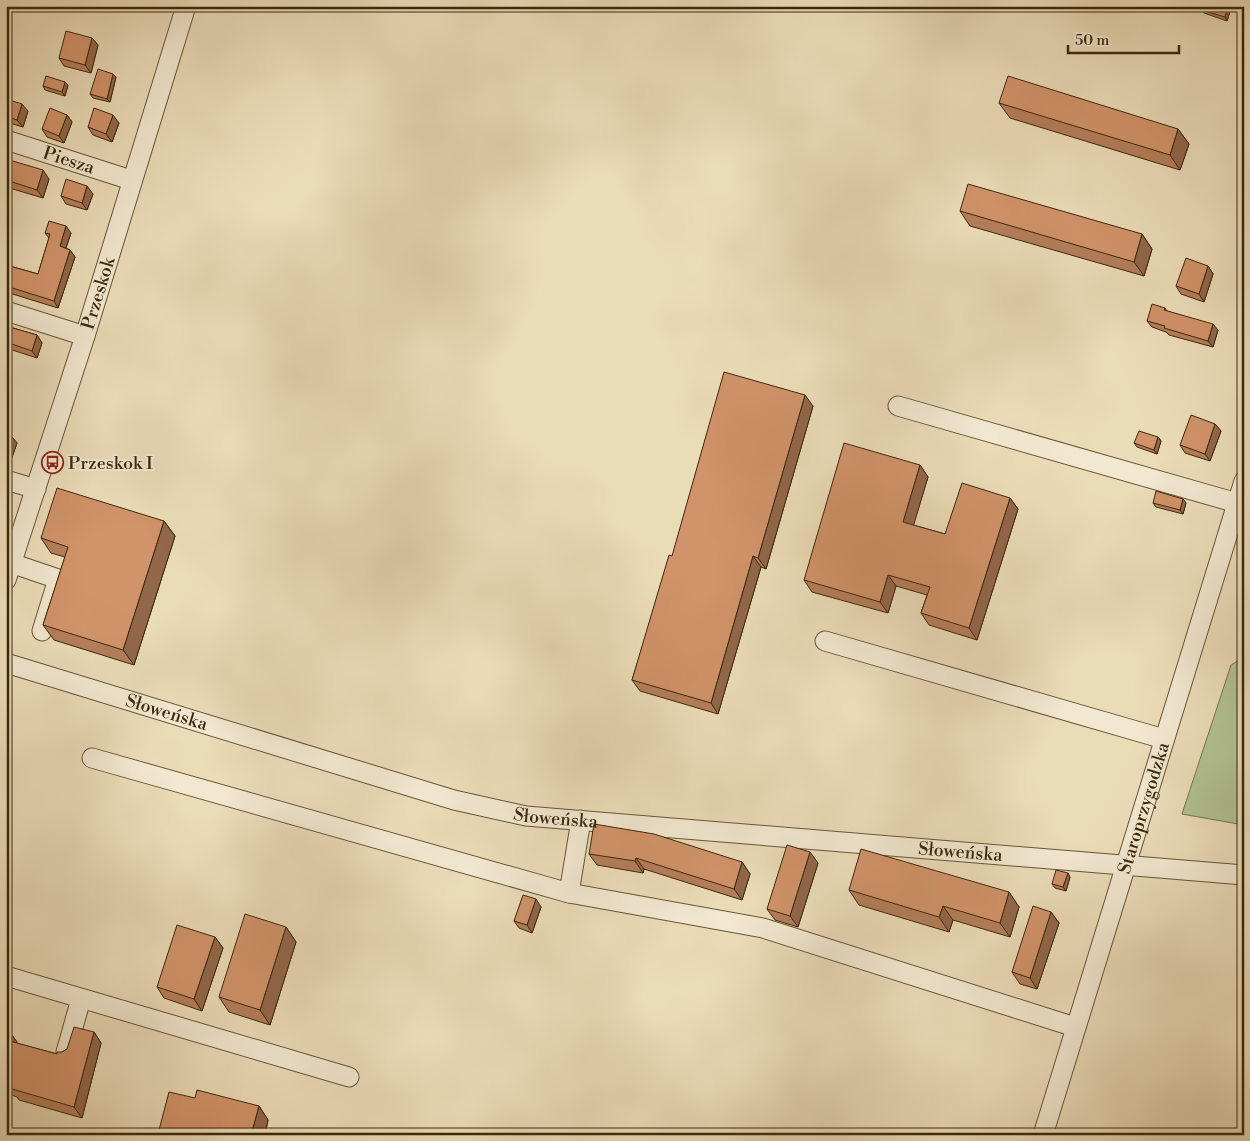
<svg xmlns="http://www.w3.org/2000/svg" width="1250" height="1141" viewBox="0 0 1250 1141" font-family="'Libre Bodoni',serif">
  <style>
    .green { fill: #b2c293; stroke: #777550 }
    .lines { fill: none; stroke-linecap: round; stroke-linejoin: round }
    .minor-casing { stroke: #685537; stroke-width: 21 }
    .minor { stroke: #f2e8d1; stroke-width: 19 }
    .wall { fill: #b47e5a; stroke: #3c280c }
    .shaded-wall { fill: #92674a; stroke: #3c280c }
    .building { fill: #d19369; stroke: #3c280c }
    .labels { text-anchor: middle; stroke-width: 4; stroke-linejoin: round; paint-order: stroke }
    .street-label { font-size: 18px; fill: #3c280c; stroke: #f2e8d1 }
    .poi-label { font-size: 18px; fill: #3c280c; stroke: #f2e8d1; text-anchor: start }
  </style>
  <rect width="100%" height="100%" fill="#ebdcb8"/>
  <filter id="stains"><feTurbulence type="fractalNoise" baseFrequency=".004" numOctaves="4"/><feColorMatrix values="0 0 0 0 .2 0 0 0 0 .09 0 0 0 0 .02 0 0 0 .5 -.17"/></filter>
  <radialGradient id="worn" r=".72"><stop offset=".6" stop-color="#630" stop-opacity="0"/><stop offset="1" stop-color="#630" stop-opacity=".3"/></radialGradient>
  <!-- green -->
  <path class="green" d="M 1244,657 L 1244,825 L 1182,814 L 1231,665 Z"/>
  <g class="lines">
    <defs>
      <g id="minor">
        <path id="s1" d="M 6,140 L 131,180"/>
        <path d="M 6,311 L 85,336"/>
        <path d="M 898,406 L 1237,503"/>
        <path d="M 6,480 L 36,489"/>
        <path d="M 11,563 L 58,579 L 42,631"/>
        <path id="s2" d="M 6,580 L 85,336 L 186,6"/>
        <path d="M 825,641 L 1164,739"/>
        <path id="s3" d="M 6,663 L 454,800 L 526,816 L 1244,875"/>
        <path d="M 92,758 L 569,893 L 581,820"/>
        <path d="M 569,893 L 763,928 L 1075,1027"/>
        <path d="M 6,976 L 349,1077"/>
        <path d="M 66,1052 L 81,999"/>
        <path id="s4" d="M 1043,1135 L 1244,481"/>
      </g>
    </defs>
    <!-- minor casing -->
    <use href="#minor" class="minor-casing"/>
    <!-- minor -->
    <use href="#minor" class="minor"/>
  </g>
  <!-- wall -->
  <g class="wall">
    <path d="M 1202,6 L 1230,6 L 1231,8 L 1227,21 L 1204,13 L 1201,10 Z"/>
    <path d="M 92,38 L 98,45 L 91,73 L 64,66 L 59,58 Z"/>
    <path d="M 116,77 L 110,102 L 93,98 L 90,94 Z"/>
    <path d="M 65,82 L 68,85 L 65,96 L 45,90 L 43,86 Z"/>
    <path d="M 6,99 L 28,111 L 23,127 L 6,122 Z"/>
    <path d="M 999,103 L 1178,129 L 1189,144 L 1180,170 L 1010,118 Z"/>
    <path d="M 67,115 L 72,122 L 64,143 L 47,137 L 42,129 Z"/>
    <path d="M 119,123 L 112,142 L 93,135 L 88,127 Z"/>
    <path d="M 6,156 L 9,160 L 49,179 L 43,198 L 6,187 Z"/>
    <path d="M 93,194 L 87,210 L 66,204 L 61,196 Z"/>
    <path d="M 960,211 L 1142,234 L 1152,249 L 1144,276 L 970,226 Z"/>
    <path d="M 45,233 L 71,233 L 66,248 L 70,250 L 75,257 L 58,308 L 6,292 L 6,265 L 38,274 L 49,238 Z"/>
    <path d="M 1208,266 L 1213,274 L 1204,302 L 1181,294 L 1176,286 Z"/>
    <path d="M 1165,308 L 1167,311 L 1218,330 L 1213,347 L 1169,335 L 1166,332 L 1152,327 L 1147,321 Z"/>
    <path d="M 6,326 L 37,335 L 42,343 L 37,358 L 6,348 Z"/>
    <path d="M 813,406 L 766,569 L 761,567 L 718,714 L 640,691 L 632,680 L 672,556 Z"/>
    <path d="M 1215,424 L 1221,431 L 1210,461 L 1185,453 L 1180,445 Z"/>
    <path d="M 6,434 L 11,436 L 17,443 L 10,463 L 6,462 Z"/>
    <path d="M 1158,437 L 1161,441 L 1157,454 L 1137,447 L 1134,443 Z"/>
    <path d="M 920,465 L 928,477 L 913,525 L 945,534 L 1010,498 L 1018,509 L 977,640 L 929,625 L 921,613 L 927,595 L 896,586 L 888,613 L 812,592 L 804,580 Z"/>
    <path d="M 1183,499 L 1186,503 L 1183,514 L 1156,507 L 1153,503 Z"/>
    <path d="M 164,521 L 175,536 L 134,665 L 54,640 L 43,625 L 65,557 L 51,553 L 41,538 Z"/>
    <path d="M 589,854 L 742,862 L 750,874 L 742,900 L 644,869 L 643,873 L 597,865 Z"/>
    <path d="M 818,863 L 798,927 L 775,920 L 767,909 Z"/>
    <path d="M 1070,877 L 1066,891 L 1055,888 L 1052,884 Z"/>
    <path d="M 849,890 L 1009,892 L 1019,907 L 1010,937 L 953,920 L 949,932 L 859,905 Z"/>
    <path d="M 541,907 L 532,933 L 519,928 L 514,921 Z"/>
    <path d="M 1051,912 L 1059,923 L 1037,989 L 1020,984 L 1012,972 Z"/>
    <path d="M 286,927 L 296,942 L 270,1025 L 229,1012 L 219,997 Z"/>
    <path d="M 215,937 L 223,948 L 202,1011 L 164,998 L 157,987 Z"/>
    <path d="M 6,1030 L 9,1031 L 17,1042 L 16,1043 L 57,1054 L 62,1052 L 94,1032 L 101,1043 L 82,1118 L 19,1100 L 17,1097 L 6,1093 Z"/>
    <path d="M 195,1098 L 259,1106 L 268,1120 L 265,1135 L 163,1135 L 159,1130 Z"/>
  </g>
  <!-- shaded-wall -->
  <g class="shaded-wall">
    <path d="M 1228,6 L 1230,6 L 1231,8 L 1227,21 L 1225,17 Z"/>
    <path d="M 92,38 L 98,45 L 91,73 L 85,65 Z"/>
    <path d="M 113,74 L 116,77 L 110,102 L 107,99 Z"/>
    <path d="M 65,82 L 68,85 L 65,96 L 62,92 Z"/>
    <path d="M 22,104 L 28,111 L 23,127 L 17,120 Z"/>
    <path d="M 67,115 L 72,122 L 64,143 L 59,136 Z"/>
    <path d="M 113,115 L 119,123 L 112,142 L 106,134 Z"/>
    <path d="M 1178,129 L 1189,144 L 1180,170 L 1170,155 Z"/>
    <path d="M 43,170 L 49,179 L 43,198 L 37,190 Z"/>
    <path d="M 87,186 L 93,194 L 87,210 L 82,203 Z"/>
    <path d="M 66,226 L 71,233 L 64,253 L 60,246 Z"/>
    <path d="M 1142,234 L 1152,249 L 1144,276 L 1134,262 Z"/>
    <path d="M 70,250 L 75,257 L 58,308 L 54,301 Z"/>
    <path d="M 1208,266 L 1213,274 L 1204,302 L 1199,294 Z"/>
    <path d="M 1213,324 L 1218,330 L 1213,347 L 1208,341 Z"/>
    <path d="M 37,335 L 42,343 L 37,358 L 32,351 Z"/>
    <path d="M 6,394 L 8,397 L 6,404 Z"/>
    <path d="M 805,395 L 813,406 L 766,569 L 758,558 Z"/>
    <path d="M 1215,424 L 1221,431 L 1210,461 L 1205,454 Z"/>
    <path d="M 11,436 L 17,443 L 10,463 L 6,457 L 6,452 Z"/>
    <path d="M 1158,437 L 1161,441 L 1157,454 L 1154,450 Z"/>
    <path d="M 920,465 L 928,477 L 911,534 L 903,522 Z"/>
    <path d="M 1010,498 L 1018,509 L 977,640 L 969,628 Z"/>
    <path d="M 1183,499 L 1186,503 L 1183,514 L 1180,510 Z"/>
    <path d="M 164,521 L 175,536 L 134,665 L 123,650 Z"/>
    <path d="M 753,556 L 761,567 L 718,714 L 711,703 Z"/>
    <path d="M 888,575 L 896,586 L 888,613 L 880,602 Z"/>
    <path d="M 810,852 L 818,863 L 798,927 L 790,916 Z"/>
    <path d="M 636,858 L 644,869 L 643,873 L 635,861 Z"/>
    <path d="M 742,862 L 750,874 L 742,900 L 734,889 Z"/>
    <path d="M 1068,873 L 1070,877 L 1066,891 L 1063,887 Z"/>
    <path d="M 1009,892 L 1019,907 L 1010,937 L 1000,923 Z"/>
    <path d="M 536,899 L 541,907 L 532,933 L 527,925 Z"/>
    <path d="M 943,906 L 953,920 L 949,932 L 939,917 Z"/>
    <path d="M 1051,912 L 1059,923 L 1037,989 L 1030,978 Z"/>
    <path d="M 286,927 L 296,942 L 270,1025 L 260,1010 Z"/>
    <path d="M 215,937 L 223,948 L 202,1011 L 194,999 Z"/>
    <path d="M 9,1031 L 17,1042 L 14,1051 L 6,1040 Z"/>
    <path d="M 94,1032 L 101,1043 L 82,1118 L 74,1107 Z"/>
    <path d="M 259,1106 L 268,1120 L 265,1135 L 251,1135 Z"/>
  </g>
  <!-- building -->
  <g class="building">
    <path d="M 1202,6 L 1228,6 L 1225,17 L 1201,10 Z"/>
    <path d="M 66,31 L 92,38 L 85,65 L 59,58 Z"/>
    <path d="M 98,69 L 113,74 L 107,99 L 90,94 Z"/>
    <path d="M 46,76 L 65,82 L 62,92 L 43,86 Z"/>
    <path d="M 1008,76 L 1178,129 L 1170,155 L 999,103 Z"/>
    <path d="M 6,99 L 22,104 L 17,120 L 6,116 Z"/>
    <path d="M 50,108 L 67,115 L 59,136 L 42,129 Z"/>
    <path d="M 94,108 L 113,115 L 106,134 L 88,127 Z"/>
    <path d="M 6,159 L 43,170 L 37,190 L 6,180 Z"/>
    <path d="M 66,179 L 87,186 L 82,203 L 61,196 Z"/>
    <path d="M 968,184 L 1142,234 L 1134,262 L 960,211 Z"/>
    <path d="M 49,221 L 66,226 L 60,246 L 70,250 L 54,301 L 6,286 L 6,265 L 38,274 L 50,234 L 45,233 Z"/>
    <path d="M 1186,258 L 1208,266 L 1199,294 L 1176,286 Z"/>
    <path d="M 1152,304 L 1165,308 L 1164,310 L 1213,324 L 1208,341 L 1164,328 L 1165,326 L 1147,321 Z"/>
    <path d="M 6,326 L 37,335 L 32,351 L 6,342 Z"/>
    <path d="M 724,372 L 805,395 L 758,558 L 753,556 L 711,703 L 632,680 L 669,555 L 672,556 Z"/>
    <path d="M 1191,415 L 1215,424 L 1205,454 L 1180,445 Z"/>
    <path d="M 1139,431 L 1158,437 L 1154,450 L 1134,443 Z"/>
    <path d="M 6,434 L 11,436 L 6,452 Z"/>
    <path d="M 844,443 L 920,465 L 903,522 L 945,534 L 962,483 L 1010,498 L 969,628 L 921,613 L 930,587 L 888,575 L 880,602 L 804,580 Z"/>
    <path d="M 57,488 L 164,521 L 123,650 L 43,625 L 68,547 L 41,538 Z"/>
    <path d="M 1156,491 L 1183,499 L 1180,510 L 1153,503 Z"/>
    <path d="M 594,824 L 654,834 L 742,862 L 734,889 L 636,858 L 635,861 L 589,854 Z"/>
    <path d="M 787,845 L 810,852 L 790,916 L 767,909 Z"/>
    <path d="M 861,849 L 1009,892 L 1000,923 L 943,906 L 939,917 L 849,890 Z"/>
    <path d="M 1056,870 L 1068,873 L 1063,887 L 1052,884 Z"/>
    <path d="M 523,895 L 536,899 L 527,925 L 514,921 Z"/>
    <path d="M 1033,906 L 1051,912 L 1030,978 L 1012,972 Z"/>
    <path d="M 245,914 L 286,927 L 260,1010 L 219,997 Z"/>
    <path d="M 177,925 L 215,937 L 194,999 L 157,987 Z"/>
    <path d="M 74,1027 L 94,1032 L 74,1107 L 12,1089 L 12,1087 L 6,1085 L 6,1030 L 9,1031 L 6,1040 L 57,1054 L 57,1052 L 62,1052 L 67,1049 Z"/>
    <path d="M 197,1090 L 259,1106 L 251,1135 L 178,1135 L 159,1130 L 169,1092 L 195,1098 Z"/>
  </g>
  <!-- icons -->
  <defs>
    <symbol id="bus-ring" viewBox="-11 -11 22 22"><circle r="9.5" fill="#f2e8d1" stroke="#8f2418" stroke-width="1.5"/><path d="M-5-6H5V4H4V6H2V4H-2V6H-4V4H-5ZM-3.5-4V0h7V-4ZM-3.5 1.2v1.5H-2V1.2ZM2 1.2v1.5H3.5V1.2Z" fill="#8f2418"/></symbol>
  </defs>
  <g fill-rule="evenodd">
    <use href="#bus-ring" x="40" y="450" width="25" height="25"/>
  </g>
  <g class="labels">
    <!-- street labels -->
    <g class="street-label">
      <text dy="6" stroke="none"><textPath href="#s1" startOffset="66">Piesza</textPath></text>
      <text dy="6" stroke="none"><textPath href="#s2" startOffset="301">Przeskok</textPath></text>
      <text dy="6" stroke="none"><textPath href="#s3" startOffset="168">Słoweńska</textPath></text>
      <text dy="6" stroke="none"><textPath href="#s4" startOffset="342">Staroprzygodzka</textPath></text>
      <text dy="6" stroke="none"><textPath href="#s3" startOffset="572">Słoweńska</textPath></text>
      <text dy="6" stroke="none"><textPath href="#s3" startOffset="978">Słoweńska</textPath></text>
    </g>
    <!-- poi labels -->
    <g class="poi-label">
      <text x="68" y="469">Przeskok I</text>
    </g>
  </g>
  <!-- margin -->
  <rect width="1250" height="1141" fill="none" stroke="#ebdcb8" stroke-width="25"/>
  <rect x="8" y="8" width="1235" height="1126" fill="none" stroke="#3c280c" stroke-width="2.5"/>
  <rect x="12" y="12" width="1225" height="1116" fill="none" stroke="#3c280c"/>
  <!-- scale -->
  <path d="M1068 45v8h111v-8" fill="none" stroke="#3c280c" stroke-width="2.5"/>
  <text x="1075" y="45" font-size="15" fill="#3c280c" stroke="#f2e8d1" stroke-width="4" paint-order="stroke">50 m</text>
  <rect width="100%" height="100%" filter="url(#stains)"/>
  <rect width="100%" height="100%" fill="url(#worn)"/>
</svg>
